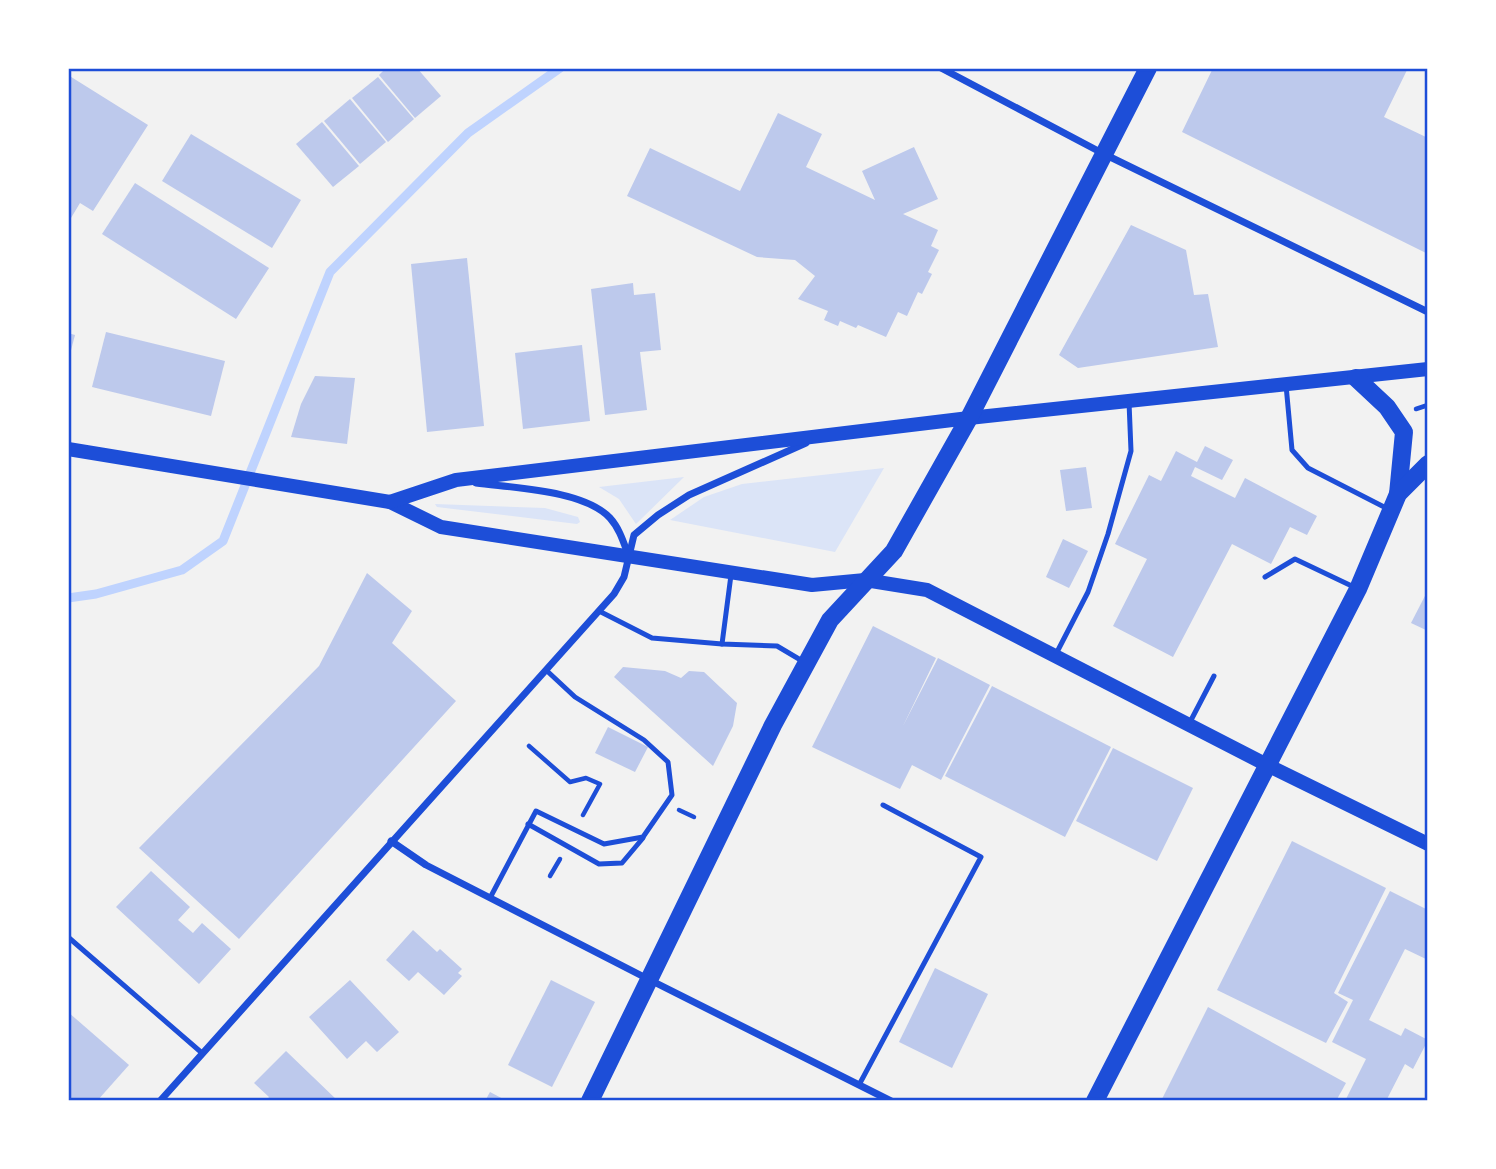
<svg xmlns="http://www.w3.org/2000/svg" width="1496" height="1169" viewBox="0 0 1496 1169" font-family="Quicksand,sans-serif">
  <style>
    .green { fill: #dbe4f7 }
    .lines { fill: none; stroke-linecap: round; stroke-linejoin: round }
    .stream { stroke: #bfd3fe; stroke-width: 9 }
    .building { fill: #bdc9ec }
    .path { stroke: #1d4ed8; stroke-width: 4.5 }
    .service { stroke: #1d4ed8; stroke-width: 5 }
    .minor { stroke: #1d4ed8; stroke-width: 7 }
    .secondary { stroke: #1d4ed8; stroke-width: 14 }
    .primary { stroke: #1d4ed8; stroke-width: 18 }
    .neatline { fill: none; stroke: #1d4ed8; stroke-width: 2.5 }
  </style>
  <rect width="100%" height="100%" fill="#f2f2f2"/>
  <!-- green -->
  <g class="green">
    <path d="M 884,468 L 835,552 L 670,520 L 704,497 L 742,484 Z"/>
    <path d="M 684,477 L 636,524 L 619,499 L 599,487 Z"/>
    <path d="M 435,504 L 545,508 L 578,517 L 580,522 L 577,524 L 437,507 Z"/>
  </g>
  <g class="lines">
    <!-- stream -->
    <path class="stream" d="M 68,598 L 96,594 L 182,570 L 223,541 L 330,272 L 468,133 L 560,68"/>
  </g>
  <!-- building -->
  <g class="building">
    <path d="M 386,68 L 417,68 L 441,96 L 415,118 L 379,75 Z"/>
    <path d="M 1213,68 L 1408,68 L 1384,117 L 1428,138 L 1428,254 L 1182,132 Z"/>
    <path d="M 68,75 L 148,125 L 93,211 L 80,203 L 68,223 Z"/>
    <path d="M 378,77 L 414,119 L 388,142 L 352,98 Z"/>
    <path d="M 350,99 L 386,142 L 360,164 L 324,121 Z"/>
    <path d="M 778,113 L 822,134 L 806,167 L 875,200 L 862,171 L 914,147 L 938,199 L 903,214 L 938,230 L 931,246 L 939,250 L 928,272 L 932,274 L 922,294 L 918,292 L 907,316 L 898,312 L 886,337 L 858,325 L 856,328 L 840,321 L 838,326 L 824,320 L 828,311 L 798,299 L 815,276 L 795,260 L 757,257 L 627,196 L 650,148 L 740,191 Z"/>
    <path d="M 322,122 L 359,166 L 333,187 L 296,144 Z"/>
    <path d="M 191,134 L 301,200 L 272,248 L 162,181 Z"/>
    <path d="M 135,183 L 269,268 L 236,319 L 102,234 Z"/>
    <path d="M 1131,225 L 1186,250 L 1194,295 L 1208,294 L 1218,347 L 1078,368 L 1059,355 Z"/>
    <path d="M 467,258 L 484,426 L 427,432 L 411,264 Z"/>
    <path d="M 633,283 L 634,295 L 655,293 L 661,350 L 640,352 L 647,410 L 605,415 L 591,289 Z"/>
    <path d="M 106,332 L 225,361 L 211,416 L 92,387 Z"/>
    <path d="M 68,333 L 75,335 L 69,358 L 68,358 Z"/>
    <path d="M 582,345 L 590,421 L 523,429 L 515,353 Z"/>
    <path d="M 315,376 L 355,378 L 347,444 L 291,437 L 301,404 Z"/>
    <path d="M 1205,446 L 1233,460 L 1222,480 L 1195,467 L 1191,476 L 1235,498 L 1245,478 L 1317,516 L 1307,535 L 1290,527 L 1271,564 L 1232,544 L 1173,657 L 1113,626 L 1147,559 L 1115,544 L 1149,475 L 1161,481 L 1176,451 L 1197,462 Z"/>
    <path d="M 1086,467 L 1092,508 L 1066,511 L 1060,470 Z"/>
    <path d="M 1063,539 L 1088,551 L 1069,588 L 1046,577 Z"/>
    <path d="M 367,573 L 412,611 L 392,643 L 456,701 L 239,939 L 139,848 L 319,666 Z"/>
    <path d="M 1428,590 L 1428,631 L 1411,623 Z"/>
    <path d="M 873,626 L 936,658 L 903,726 L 938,658 L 990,685 L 941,780 L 912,765 L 900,789 L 812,747 Z"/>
    <path d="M 623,667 L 665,671 L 681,678 L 689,671 L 704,672 L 737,703 L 733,726 L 713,766 L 614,677 Z"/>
    <path d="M 992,686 L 1111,747 L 1065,837 L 945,776 Z"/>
    <path d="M 608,727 L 648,747 L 635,772 L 595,753 Z"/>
    <path d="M 1113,748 L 1193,788 L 1157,861 L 1076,821 Z"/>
    <path d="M 1292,841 L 1386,888 L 1334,993 L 1348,1002 L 1326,1043 L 1217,990 Z"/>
    <path d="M 151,871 L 190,907 L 178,920 L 193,933 L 202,923 L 231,949 L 199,984 L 116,907 Z"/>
    <path d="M 1390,891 L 1428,910 L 1428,960 L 1405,949 L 1369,1020 L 1401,1036 L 1405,1028 L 1428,1040 L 1413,1069 L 1405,1064 L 1386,1101 L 1345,1101 L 1366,1059 L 1332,1042 L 1353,1000 L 1338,993 Z"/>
    <path d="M 413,930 L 437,952 L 440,949 L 462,969 L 458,973 L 462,976 L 444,995 L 418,972 L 409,981 L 386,960 Z"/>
    <path d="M 935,968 L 988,994 L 952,1068 L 899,1042 Z"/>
    <path d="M 350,980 L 399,1032 L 377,1052 L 366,1041 L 347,1059 L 309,1017 Z"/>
    <path d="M 551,980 L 595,1002 L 552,1087 L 508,1065 Z"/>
    <path d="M 1208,1007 L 1346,1083 L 1336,1101 L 1161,1101 Z"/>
    <path d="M 68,1012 L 129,1065 L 97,1101 L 68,1101 Z"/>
    <path d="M 286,1051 L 338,1101 L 266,1101 L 269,1097 L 254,1083 Z"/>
    <path d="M 490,1092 L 507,1101 L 485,1101 Z"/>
  </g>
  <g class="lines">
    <!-- path -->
    <g class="path">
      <path d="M 1416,409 L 1428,405"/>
      <path d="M 529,746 L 570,782 L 586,778 L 600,784 L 583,815"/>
      <path d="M 679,810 L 694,817"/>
      <path d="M 550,876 L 560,859"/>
    </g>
    <!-- service -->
    <g class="service">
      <path d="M 1286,385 L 1292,450 L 1308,468 L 1388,509"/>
      <path d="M 1265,577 L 1295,559 L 1356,588"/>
      <path d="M 599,611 L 652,638 L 722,644 L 777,646 L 804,662"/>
      <path d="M 722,644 L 731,575"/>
      <path d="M 1056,654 L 1088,592 L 1108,534 L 1131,451 L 1129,402"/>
      <path d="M 1189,724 L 1214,676"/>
      <path d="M 528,824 L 599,864 L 622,863 L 643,838"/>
      <path d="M 490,898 L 536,811 L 604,844 L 643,837 L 672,795 L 668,762 L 644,740 L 575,697 L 546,670"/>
      <path d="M 68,937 L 202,1053"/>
      <path d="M 859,1085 L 981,857 L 883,805"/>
    </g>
    <!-- minor -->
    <g class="minor">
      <path d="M 941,68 L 1104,154 L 1428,312"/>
      <path d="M 476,483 C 513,488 584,490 610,518 C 620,529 624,544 629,557"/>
      <path d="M 391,841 L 426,865 L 650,980 L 891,1101"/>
      <path d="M 160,1101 L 614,594 L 624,577 L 634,535 L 658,515 L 689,495 L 806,443"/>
    </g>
    <!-- secondary -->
    <g class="secondary">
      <path d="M 68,449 L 390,502 L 441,527 L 812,585 L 865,580 L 927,590 L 1267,765 L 1428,844"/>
      <path d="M 390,502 L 456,480 L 969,418 L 1428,369"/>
    </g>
    <!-- primary -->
    <g class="primary">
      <path d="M 1356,378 L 1387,407 L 1404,432 L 1398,494"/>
      <path d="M 590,1101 L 773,725 L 830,620 L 894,551 L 969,418 L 1148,68"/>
      <path d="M 1095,1101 L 1358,589 L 1398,494 L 1428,464"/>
    </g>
  </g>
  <!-- border -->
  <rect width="1496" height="1169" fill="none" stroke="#ffffff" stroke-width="140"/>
  <rect x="70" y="70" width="1356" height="1029" class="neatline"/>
</svg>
